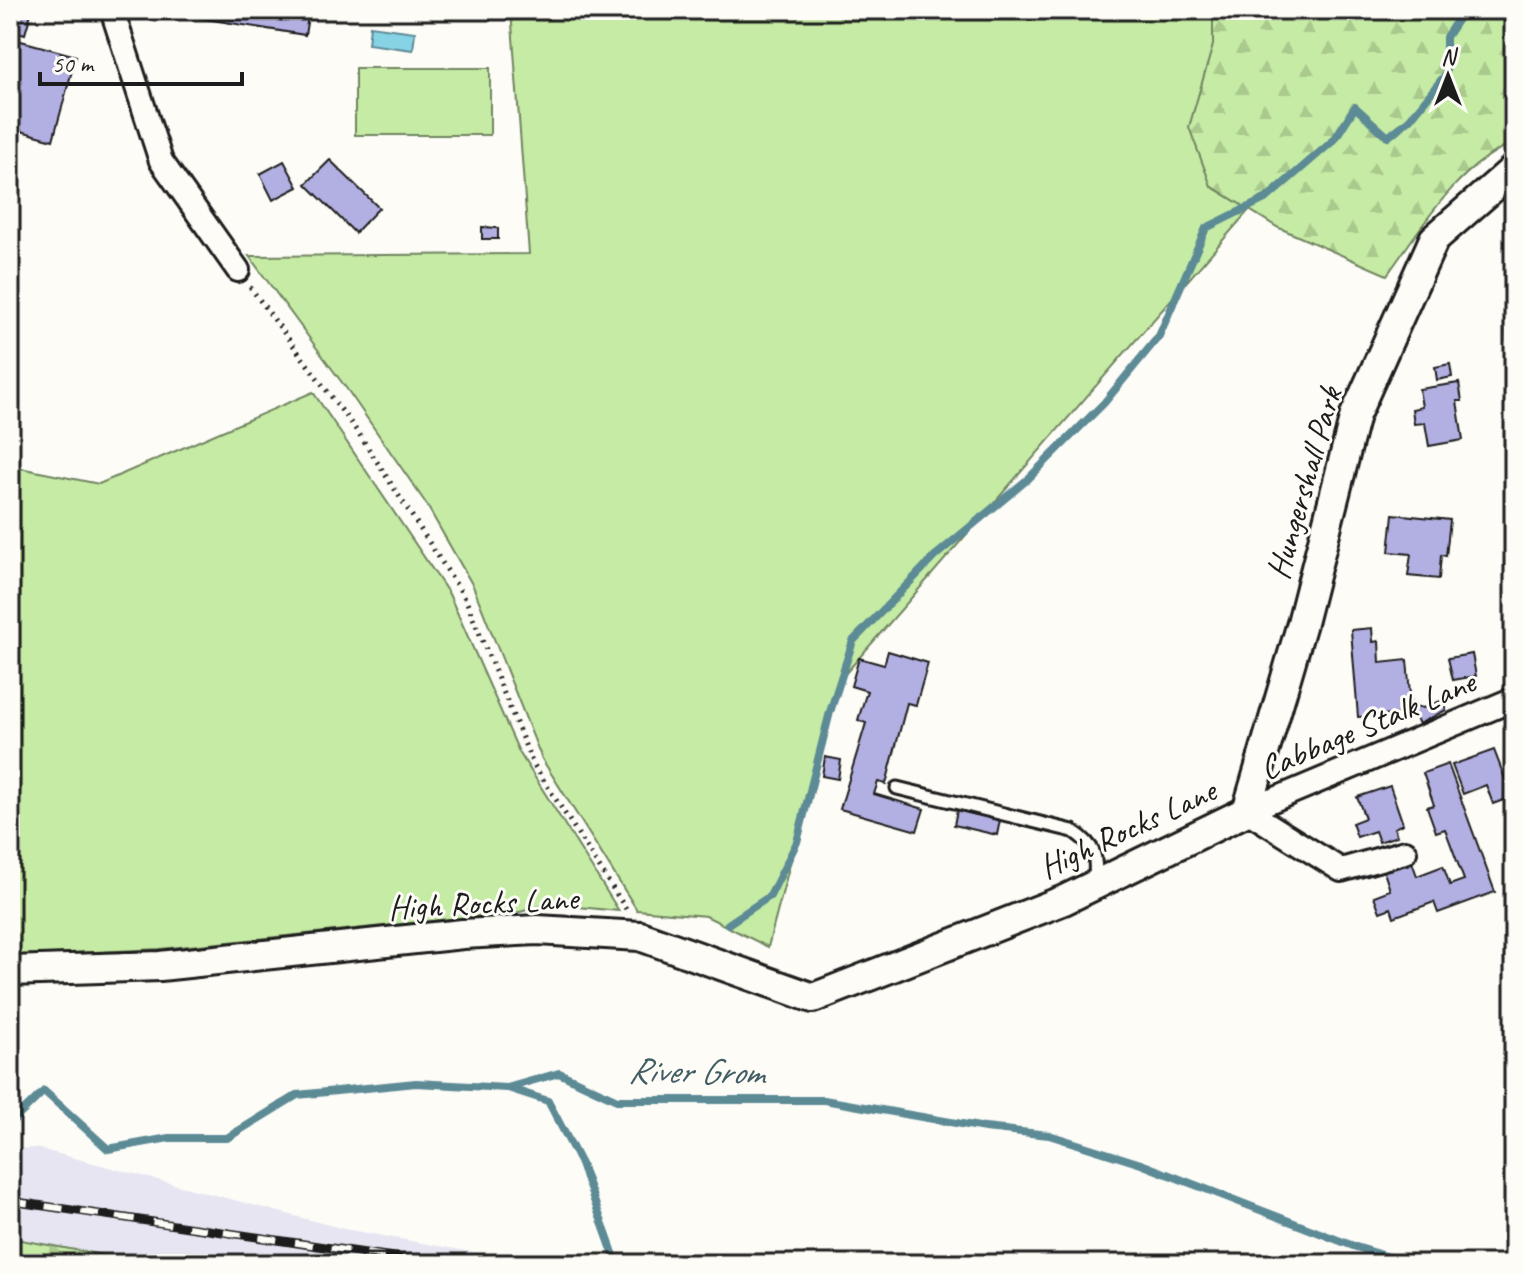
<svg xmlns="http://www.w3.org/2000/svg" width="1524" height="1274" viewBox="0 0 1524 1274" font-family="Caveat,sans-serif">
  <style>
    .built { fill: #e6e5f1 }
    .grass { fill: #c5eba5; stroke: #708460; stroke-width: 2 }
    .forest { fill: url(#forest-firs); stroke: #708460; stroke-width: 2 }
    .water { fill: #87d3e6; stroke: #5c8a95; stroke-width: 2 }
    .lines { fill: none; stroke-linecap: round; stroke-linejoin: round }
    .stream { stroke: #5c8a95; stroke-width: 8 }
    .building { fill: #b2b0e2; stroke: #1c1c1c; stroke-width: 2 }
    .service-casing { stroke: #1c1c1c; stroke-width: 17 }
    .minor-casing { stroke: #1c1c1c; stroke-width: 28 }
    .tertiary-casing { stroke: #1c1c1c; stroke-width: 34 }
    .path { stroke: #1c1c1c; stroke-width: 5; stroke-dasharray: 2 6; stroke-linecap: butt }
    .service { stroke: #fdfcf7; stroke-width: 11 }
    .minor { stroke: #fdfcf7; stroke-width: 22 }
    .tertiary { stroke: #fdfcf7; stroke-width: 28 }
    .rail-casing { stroke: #1c1c1c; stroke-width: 9 }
    .rail { stroke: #fdfcf7; stroke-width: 6; stroke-dasharray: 18; stroke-linecap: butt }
    .labels { text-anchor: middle; stroke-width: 6; stroke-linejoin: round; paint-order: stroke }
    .street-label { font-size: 34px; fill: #1c1c1c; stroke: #fdfcf7 }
    .water-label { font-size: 36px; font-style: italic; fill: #415c63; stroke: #fdfcf7 }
  </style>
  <defs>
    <pattern id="forest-firs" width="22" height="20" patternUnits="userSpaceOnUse" patternTransform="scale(2)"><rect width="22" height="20" fill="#c5eba5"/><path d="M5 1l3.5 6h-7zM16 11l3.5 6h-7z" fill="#a9c98d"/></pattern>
  </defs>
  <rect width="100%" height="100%" fill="#fdfcf7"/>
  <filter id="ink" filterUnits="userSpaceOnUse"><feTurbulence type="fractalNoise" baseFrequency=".0125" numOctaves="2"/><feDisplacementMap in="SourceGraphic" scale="16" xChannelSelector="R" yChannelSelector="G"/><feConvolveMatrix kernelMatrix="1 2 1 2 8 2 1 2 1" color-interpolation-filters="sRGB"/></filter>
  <g filter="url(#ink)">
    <!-- built -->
    <path class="built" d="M 36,1148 L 344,1229 L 539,1264 L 94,1264 L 10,1248 L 10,1149 Z"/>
    <!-- grass -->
    <g class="grass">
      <path d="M 511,10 L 1247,10 L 1212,187 L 1250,209 L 838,682 L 768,947 L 706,916 L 637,910 L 542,759 L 473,586 L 425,502 L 349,392 L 249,256 L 529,254 Z"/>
      <rect x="355" y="68" width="135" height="67"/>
      <path d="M 313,392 L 449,594 L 519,752 L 619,911 L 548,904 L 520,912 L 160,949 L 10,956 L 10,466 L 99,484 Z"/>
    </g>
    <!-- forest -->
    <g class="forest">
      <path d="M 1213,10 L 1345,10 L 1347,17 L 1354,10 L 1514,10 L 1514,142 C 1457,166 1422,227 1387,275 L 1277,227 L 1211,186 L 1189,127 L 1213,45 Z"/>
      <path d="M 10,1238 L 152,1264 L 10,1264 Z"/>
    </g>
    <!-- water -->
    <path class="water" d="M 370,26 L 415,32 L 413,50 L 368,44 Z"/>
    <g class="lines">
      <!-- stream -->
      <g class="stream">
        <path d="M 728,924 L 770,896 L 797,842 L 830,712 L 853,641 L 935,556 L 1028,479 L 1104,403 L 1159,336 L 1206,228 L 1267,198 L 1334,140 L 1355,107 L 1388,137 L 1410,119 L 1446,74 L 1446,37 L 1464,10"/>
        <path d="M 508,1088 L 548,1101 L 581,1164 L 617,1264"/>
        <path d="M 10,1124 L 44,1091 L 108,1149 L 169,1138 L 227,1138 L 297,1095 L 416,1083 L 507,1088 L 559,1073 L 617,1100 L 824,1100 L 985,1128 L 1049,1135 L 1141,1164 L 1356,1247 L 1412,1264"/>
      </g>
    </g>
    <!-- building -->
    <g class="building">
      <path d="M 10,10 L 31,13 L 25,34 L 10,30 Z"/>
      <path d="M 201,10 L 309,10 L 305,35 L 199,18 Z"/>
      <path d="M 10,38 L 76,56 L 53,140 L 10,128 Z"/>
      <path d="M 330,160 L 379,208 L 355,233 L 306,184 Z"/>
      <path d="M 284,161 L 298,187 L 273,200 L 260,174 Z"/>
      <path d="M 482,227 L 498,228 L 498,239 L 482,239 Z"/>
      <path d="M 1505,272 L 1514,272 L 1514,341 L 1507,341 Z"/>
      <path d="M 1450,364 L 1452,377 L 1437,380 L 1435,367 Z"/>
      <path d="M 1459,383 L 1462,401 L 1457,401 L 1463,440 L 1429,446 L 1425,423 L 1414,424 L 1412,409 L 1422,407 L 1419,389 Z"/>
      <path d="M 1393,514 L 1450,520 L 1446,556 L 1441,555 L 1439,579 L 1408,576 L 1411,554 L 1389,552 Z"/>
      <path d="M 1372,628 L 1373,642 L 1379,641 L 1380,663 L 1407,660 L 1411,705 L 1423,708 L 1443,700 L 1446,710 L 1419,724 L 1416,718 L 1404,714 L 1358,717 L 1351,630 Z"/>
      <path d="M 888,651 L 928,663 L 916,705 L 907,703 L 886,784 L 878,782 L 874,794 L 924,809 L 917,831 L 840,809 L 866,723 L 858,720 L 867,691 L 851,686 L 859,658 L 884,665 Z"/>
      <path d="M 1472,654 L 1476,676 L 1453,680 L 1448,658 Z"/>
      <path d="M 1494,750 L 1512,797 L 1493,804 L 1486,785 L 1463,794 L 1452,765 Z"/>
      <path d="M 825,757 L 841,760 L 838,779 L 822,776 Z"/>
      <path d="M 1448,764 L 1495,892 L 1438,913 L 1434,902 L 1394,917 L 1391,908 L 1380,912 L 1374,896 L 1390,890 L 1383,869 L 1411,859 L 1417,876 L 1443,866 L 1450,885 L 1464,880 L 1445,829 L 1436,832 L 1427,807 L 1434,805 L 1423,773 Z"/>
      <path d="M 1390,786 L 1403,824 L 1394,828 L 1397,836 L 1379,842 L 1375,831 L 1357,837 L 1352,823 L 1365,818 L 1357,797 Z"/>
      <path d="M 957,810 L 1000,820 L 997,835 L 954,825 Z"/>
    </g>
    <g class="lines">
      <defs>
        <path id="service" d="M 897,788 L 1073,831 C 1098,848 1096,856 1095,884"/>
        <g id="minor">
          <path d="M 112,10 L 161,161 L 238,270"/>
          <path d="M 1247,811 L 1514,699"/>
          <path d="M 1247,811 L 1341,870 L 1405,852"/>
        </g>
        <path id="tertiary" d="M 10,971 L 160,966 L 463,934 L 537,930 L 640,936 L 813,998 L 1064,900 L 1247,811 L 1302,623 L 1355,415 L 1434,239 L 1514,169"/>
      </defs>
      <!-- service casing -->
      <use href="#service" class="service-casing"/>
      <!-- minor casing -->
      <use href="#minor" class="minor-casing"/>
      <!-- tertiary casing -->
      <use href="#tertiary" class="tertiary-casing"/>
      <!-- path -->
      <path class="path" d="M 250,287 L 359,434 L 465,598 L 532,762 L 626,909"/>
      <!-- service -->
      <use href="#service" class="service"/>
      <!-- minor -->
      <use href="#minor" class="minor"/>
      <!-- tertiary -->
      <use href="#tertiary" class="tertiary"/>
      <defs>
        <path id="rail" d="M 10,1201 L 441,1264"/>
      </defs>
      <!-- rail casing -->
      <use href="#rail" class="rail-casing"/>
      <!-- rail -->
      <use href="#rail" class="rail"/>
    </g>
  </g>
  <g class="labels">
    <!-- street labels -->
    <g class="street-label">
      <text transform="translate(1303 483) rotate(-74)" y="12">Hungershall Park</text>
      <text transform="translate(1367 724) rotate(-23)" y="12">Cabbage Stalk Lane</text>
      <text transform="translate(1127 828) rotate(-25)" y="12">High Rocks Lane</text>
      <text transform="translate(483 902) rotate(-3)" y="12">High Rocks Lane</text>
    </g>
    <!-- water labels -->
    <g class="water-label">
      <text transform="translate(696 1070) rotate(1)" y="13">River Grom</text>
    </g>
  </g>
  <!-- margin -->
  <rect width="1524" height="1274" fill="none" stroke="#fdfcf7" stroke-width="40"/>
  <rect x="20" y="20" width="1484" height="1234" fill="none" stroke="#1c1c1c" stroke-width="3" filter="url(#ink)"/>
  <!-- north arrow -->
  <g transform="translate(1448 76)" stroke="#fdfcf7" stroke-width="6" paint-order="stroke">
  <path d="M0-6L14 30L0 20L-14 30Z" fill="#1c1c1c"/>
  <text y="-12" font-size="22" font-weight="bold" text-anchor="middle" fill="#1c1c1c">N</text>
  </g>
  <!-- scale -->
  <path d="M40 72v12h202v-12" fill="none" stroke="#1c1c1c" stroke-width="4"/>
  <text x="52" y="72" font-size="24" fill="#1c1c1c" stroke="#fdfcf7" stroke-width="6" paint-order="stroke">50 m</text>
</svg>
